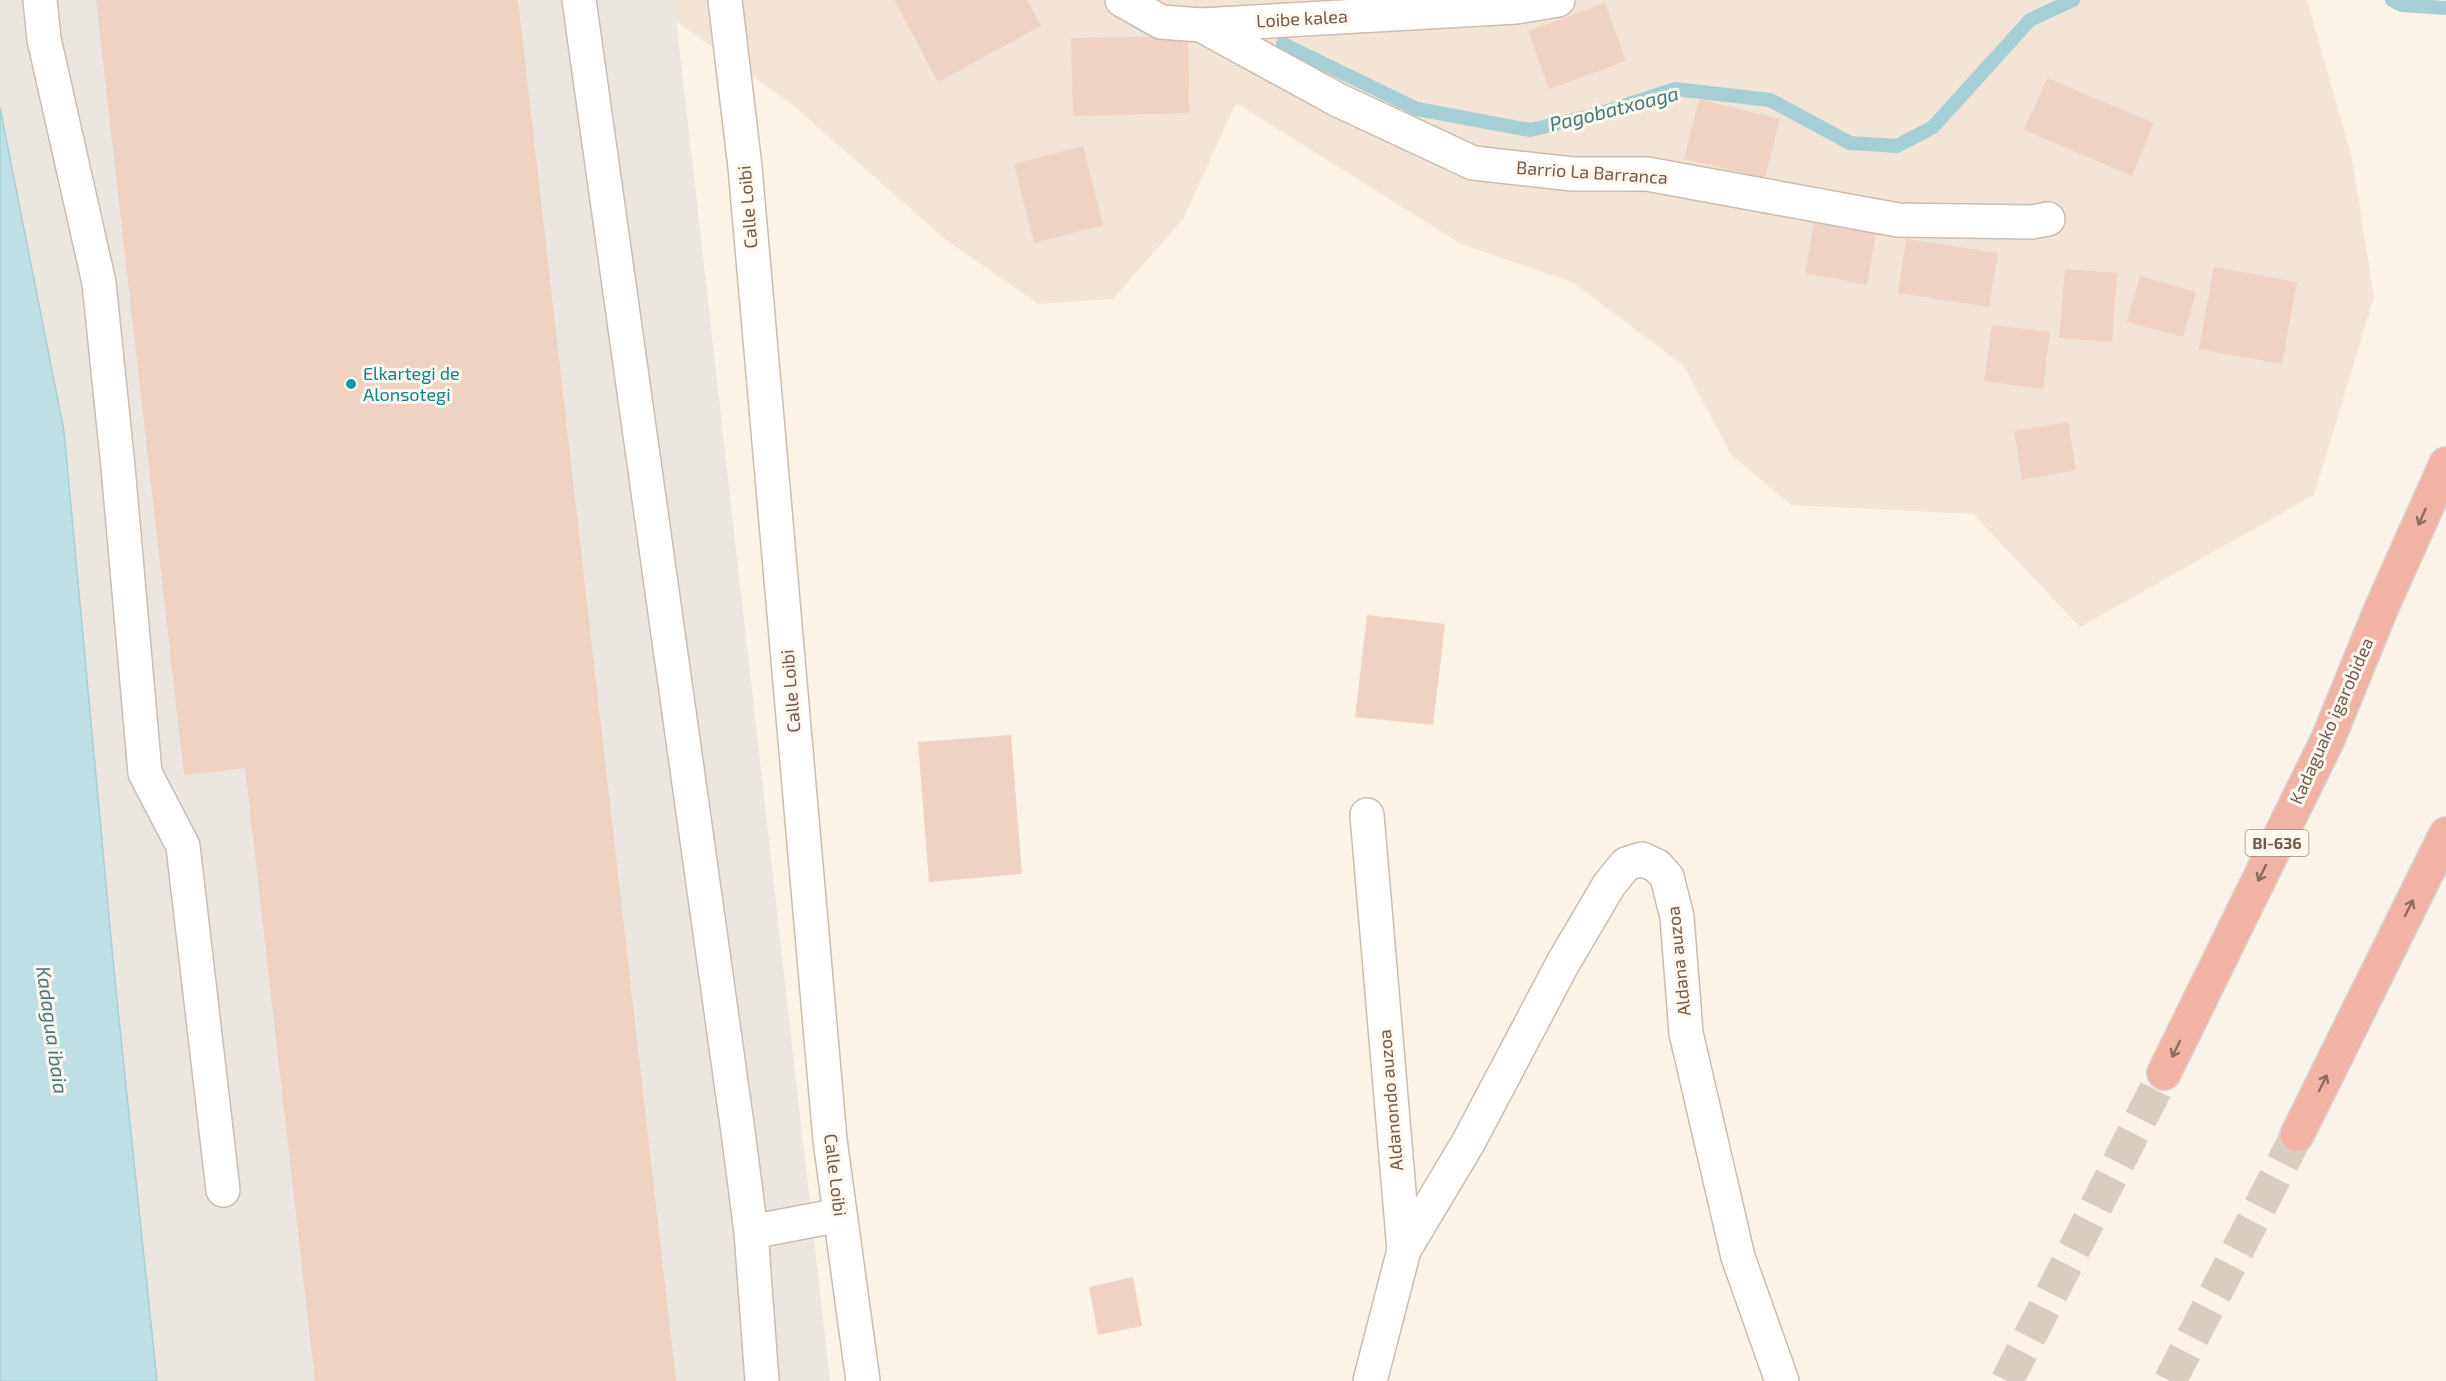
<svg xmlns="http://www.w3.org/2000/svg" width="2446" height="1381" viewBox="0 0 2446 1381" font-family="'Exo 2',sans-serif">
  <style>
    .residential { fill: #f2e5d7 }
    .industrial { fill: #ece6e1 }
    .water { fill: #bee0e4; stroke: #a5cfd5; stroke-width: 1.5 }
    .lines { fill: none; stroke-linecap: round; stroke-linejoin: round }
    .stream { stroke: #a5cfd5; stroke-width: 14 }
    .building { fill: #efd2c2 }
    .highway-tunnel { stroke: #d9cdc2; stroke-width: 33; stroke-dasharray: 33 16; stroke-linecap: butt }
    .minor-casing { stroke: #ccbbaf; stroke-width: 36 }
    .highway-casing { stroke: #d8d1cd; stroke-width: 36 }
    .minor { stroke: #fff; stroke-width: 33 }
    .highway { stroke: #f1b4a4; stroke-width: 33 }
    .oneway { stroke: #8d6c5f }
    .culture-dot { fill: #0f9aa8; stroke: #fef7ee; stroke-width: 2 }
    .labels { text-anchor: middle; stroke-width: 6; stroke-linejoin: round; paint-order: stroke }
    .shield { fill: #fef7ee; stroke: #9d897e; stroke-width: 1.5 }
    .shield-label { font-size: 16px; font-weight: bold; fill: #745a4e }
    .street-label { font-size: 18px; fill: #745a4e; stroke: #fef7ee }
    .culture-label { font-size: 18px; fill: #0d838f; stroke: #fef7ee; text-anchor: start }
    .water-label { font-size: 20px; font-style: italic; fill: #46777f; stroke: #fef7ee }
  </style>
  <rect width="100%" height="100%" fill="#fbf3e8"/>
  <!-- residential -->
  <path class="residential" d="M 674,0 L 2307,0 L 2352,158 L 2374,297 L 2314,495 L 2080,627 L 1973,514 L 1791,505 L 1731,455 L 1684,366 L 1572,282 L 1461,244 L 1236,103 L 1183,219 L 1113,299 L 1038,304 L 946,240 L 795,107 L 676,21 Z"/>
  <!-- industrial -->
  <path class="industrial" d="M 0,0 L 674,0 L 830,1381 L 157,1381 L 115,981 L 64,431 L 0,108 Z"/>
  <!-- water -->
  <path class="water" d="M 0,108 L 64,431 L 115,981 L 157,1381 L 0,1381 Z"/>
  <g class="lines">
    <!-- stream -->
    <g class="stream">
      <path d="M 2392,0 L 2401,5 L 2446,8"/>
      <path d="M 1283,44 L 1417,109 L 1530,130 L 1602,113 L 1675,89 L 1770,100 L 1850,143 L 1897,146 L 1933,127 L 2030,20 L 2073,0"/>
    </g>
  </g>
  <!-- building -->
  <g class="building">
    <path d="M 96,0 L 518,0 L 676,1381 L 315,1381 L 245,768 L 184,775 Z"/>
    <path d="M 894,0 L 1027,0 L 1041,26 L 938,82 Z"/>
    <path d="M 1605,3 L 1626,61 L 1549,89 L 1528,31 Z"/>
    <path d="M 1188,36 L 1189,113 L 1073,116 L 1071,38 Z"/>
    <path d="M 2047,78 L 2154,123 L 2132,176 L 2024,130 Z"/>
    <path d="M 1699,99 L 1780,119 L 1765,178 L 1684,159 Z"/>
    <path d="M 1083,146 L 1103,225 L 1034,243 L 1014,164 Z"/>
    <path d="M 1814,223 L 1876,234 L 1867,285 L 1805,273 Z"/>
    <path d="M 1906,239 L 1998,253 L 1989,307 L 1898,293 Z"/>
    <path d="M 2214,267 L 2297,282 L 2282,364 L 2199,349 Z"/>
    <path d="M 2065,269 L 2117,273 L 2112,342 L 2059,338 Z"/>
    <path d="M 2140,276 L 2196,292 L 2183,337 L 2127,322 Z"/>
    <path d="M 1992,325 L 2050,332 L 2043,389 L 1984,381 Z"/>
    <path d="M 2068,422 L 2076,470 L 2022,480 L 2014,431 Z"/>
    <path d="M 1367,615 L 1445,624 L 1433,725 L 1355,717 Z"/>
    <path d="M 1011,735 L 1022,874 L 929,882 L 918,742 Z"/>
    <path d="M 1133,1277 L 1142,1326 L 1098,1335 L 1089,1287 Z"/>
  </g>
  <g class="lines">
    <!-- highway-tunnel -->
    <g class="highway-tunnel">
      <path d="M 2007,1381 L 2164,1073"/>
      <path d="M 2170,1381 L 2297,1135"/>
    </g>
    <defs>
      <g id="minor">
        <path d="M 40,0 L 44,39 L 99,283 L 118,467 L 145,773 L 183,846 L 223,1190"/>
        <path d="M 579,0 L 739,1139 L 751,1232 L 762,1381"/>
        <path d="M 725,0 L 745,167 L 830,1140 L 863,1381"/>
        <path d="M 1122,0 L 1161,22 L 1201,25 L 1516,7 L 1558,0"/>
        <path d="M 1201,25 L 1338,100 L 1473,163 L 1573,174 L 1647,174 L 1898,220 L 2032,222 L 2048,219"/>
        <path d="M 1367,815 L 1404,1250 L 1370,1381"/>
        <path d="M 751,1232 L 840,1215"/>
        <path d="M 1404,1250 L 1468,1143 L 1563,963 L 1609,885 L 1626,864 L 1642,859 L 1657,866 L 1667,877 L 1677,917 L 1686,1033 L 1738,1257 L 1782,1381"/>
      </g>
      <g id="highway">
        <path d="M 2164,1073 L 2328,739 L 2381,609 L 2446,464"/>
        <path d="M 2297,1135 L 2446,834"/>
      </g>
    </defs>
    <!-- minor casing -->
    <use href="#minor" class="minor-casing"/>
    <!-- highway casing -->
    <use href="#highway" class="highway-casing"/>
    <!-- minor -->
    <use href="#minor" class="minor"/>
    <!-- highway -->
    <use href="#highway" class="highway"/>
  </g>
  <!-- one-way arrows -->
  <defs><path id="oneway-shaft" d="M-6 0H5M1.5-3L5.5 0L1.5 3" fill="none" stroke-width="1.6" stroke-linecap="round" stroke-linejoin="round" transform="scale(1.5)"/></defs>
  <g class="oneway">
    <use href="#oneway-shaft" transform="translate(2422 517) rotate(114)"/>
    <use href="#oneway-shaft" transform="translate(2262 873) rotate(116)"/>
    <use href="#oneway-shaft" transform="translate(2409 908) rotate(-64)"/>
    <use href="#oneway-shaft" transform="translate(2176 1049) rotate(116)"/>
    <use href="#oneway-shaft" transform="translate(2323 1083) rotate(-64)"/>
  </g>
  <!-- markers -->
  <circle class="culture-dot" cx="351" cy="384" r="6"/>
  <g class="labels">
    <!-- shield labels -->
    <rect class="shield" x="2245.5" y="830" width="63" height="26" rx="4.5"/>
    <g class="shield-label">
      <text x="2277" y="849">BI-636</text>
    </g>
    <!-- street labels -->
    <g class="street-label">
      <text transform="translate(1302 19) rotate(-3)" y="6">Loibe kalea</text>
      <text transform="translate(1592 173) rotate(4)" y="6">Barrio La Barranca</text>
      <text transform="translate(748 207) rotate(-95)" y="6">Calle Loibi</text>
      <text transform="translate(791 691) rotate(-95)" y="6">Calle Loibi</text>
      <text transform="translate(2332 721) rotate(-66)" y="6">Kadaguako igarobidea</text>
      <text transform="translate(1679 961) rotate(-96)" y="6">Aldana auzoa</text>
      <text transform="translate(1391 1100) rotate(-95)" y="6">Aldanondo auzoa</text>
      <text transform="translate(835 1175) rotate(83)" y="6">Calle Loibi</text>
    </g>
    <!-- culture labels -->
    <g class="culture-label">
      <text x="363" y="380">Elkartegi de<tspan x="363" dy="21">Alonsotegi</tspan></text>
    </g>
    <!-- water labels -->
    <g class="water-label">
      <text transform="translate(1614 109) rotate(-14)" y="7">Pagobatxoaga</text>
      <text transform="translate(52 1030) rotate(82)" y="7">Kadagua ibaia</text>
    </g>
  </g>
</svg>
